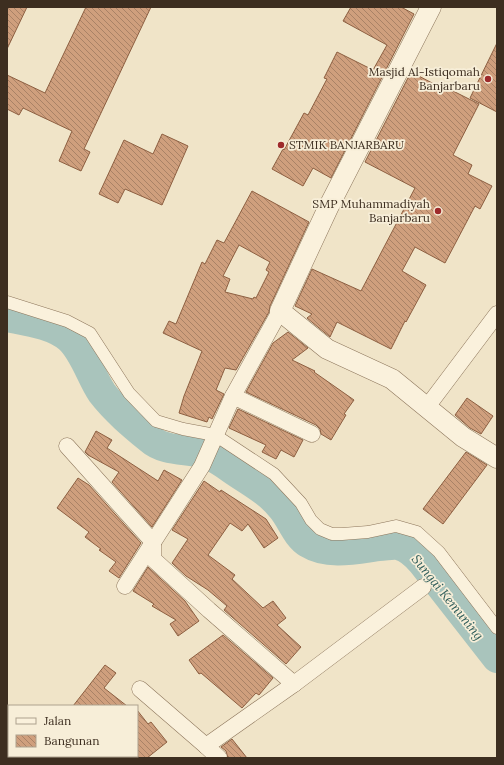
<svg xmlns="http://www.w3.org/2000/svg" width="504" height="765" viewBox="0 0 504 765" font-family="Lora,serif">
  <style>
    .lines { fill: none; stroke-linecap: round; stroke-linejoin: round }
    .river { stroke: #a9c4bc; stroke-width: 30 }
    .building { fill: url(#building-back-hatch); stroke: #8d5f41; fill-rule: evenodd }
    .pedestrian-casing { stroke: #8d765c; stroke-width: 13 }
    .minor-casing { stroke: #8d765c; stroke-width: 17 }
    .tertiary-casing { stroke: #8d765c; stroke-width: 21 }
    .pedestrian { stroke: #faf1dc; stroke-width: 12 }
    .minor { stroke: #faf1dc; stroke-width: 16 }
    .tertiary { stroke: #faf1dc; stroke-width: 20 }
    .poi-dot { fill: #9e2a2b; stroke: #f7eed8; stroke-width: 1.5 }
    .labels { text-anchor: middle; stroke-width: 3.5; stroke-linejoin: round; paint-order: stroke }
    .poi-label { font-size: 12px; fill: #3d2e20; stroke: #f7eed8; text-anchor: end }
    .water-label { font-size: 13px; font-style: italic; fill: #2f5d5a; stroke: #f7eed8 }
  </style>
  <defs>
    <pattern id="building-back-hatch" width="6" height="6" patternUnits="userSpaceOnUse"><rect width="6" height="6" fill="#cf9f7d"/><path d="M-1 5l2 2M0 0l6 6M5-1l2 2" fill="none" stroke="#a98266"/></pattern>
  </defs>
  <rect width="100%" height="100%" fill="#f0e4c8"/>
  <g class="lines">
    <!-- river -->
    <path class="river" d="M 7,317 C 27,321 53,324 69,338 C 84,351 91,377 102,393 C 115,410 133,425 150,439 C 167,454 194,447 213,457 C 222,462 230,468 239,474 C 254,484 270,493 281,507 C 291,518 296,536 308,543 C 329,556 357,549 380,546 C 385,546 392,544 398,545 C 408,547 415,554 422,562 L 497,658"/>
  </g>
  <!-- building -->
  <g class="building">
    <path d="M 7,7 L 27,7 L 7,49 Z"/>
    <path d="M 86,7 L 151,7 L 84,149 L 90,152 L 81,171 L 59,161 L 72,131 L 23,108 L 19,115 L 7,109 L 7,75 L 45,93 Z"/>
    <path d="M 351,7 L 401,7 L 414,14 L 331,178 L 313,168 L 303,186 L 272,169 L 283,149 L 284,150 L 304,113 L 308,115 L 327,79 L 324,78 L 337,52 L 373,70 L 387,45 L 343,21 Z"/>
    <path d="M 497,43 L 497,112 L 470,98 Z"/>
    <path d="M 411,72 L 436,85 L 437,83 L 479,104 L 453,155 L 472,165 L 468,174 L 492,186 L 480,209 L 475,206 L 445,263 L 415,247 L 402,271 L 426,285 L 406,322 L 405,321 L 391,349 L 337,322 L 330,337 L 307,318 L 312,314 L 295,306 L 312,269 L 361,291 L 415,188 L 365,162 Z"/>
    <path d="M 162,134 L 188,146 L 162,205 L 125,189 L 118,203 L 99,194 L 124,140 L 153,154 Z"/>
    <path d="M 252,191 L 309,222 L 270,306 L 269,312 L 236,370 L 225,368 L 216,390 L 224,394 L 212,419 L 209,417 L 207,422 L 179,413 L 184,396 L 202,351 L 163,333 L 169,321 L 176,324 L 202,262 L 205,264 L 217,240 L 224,243 ZM 239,245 L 270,262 L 266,270 L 269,272 L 256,298 L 254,297 L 253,299 L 225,292 L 230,279 L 223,276 Z"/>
    <path d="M 288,332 L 308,348 L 292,360 L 315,371 L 314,372 L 354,400 L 344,414 L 346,415 L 331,440 L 321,434 L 320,429 L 316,425 L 246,392 L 273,343 Z"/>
    <path d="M 467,398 L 493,416 L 481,434 L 470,428 L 455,415 Z"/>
    <path d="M 238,409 L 303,440 L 294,457 L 281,450 L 276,459 L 262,452 L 266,445 L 229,428 Z"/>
    <path d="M 96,431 L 112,440 L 107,448 L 158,481 L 164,470 L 182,480 L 152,527 L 112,482 L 119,472 L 88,455 L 85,452 Z"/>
    <path d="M 466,452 L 487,465 L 443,524 L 423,509 Z"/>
    <path d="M 78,478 L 89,485 L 141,543 L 119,578 L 109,571 L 116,562 L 99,550 L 101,549 L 85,537 L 89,532 L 57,508 Z"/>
    <path d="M 204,481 L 220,492 L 221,490 L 266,519 L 278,538 L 264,548 L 248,524 L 242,531 L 230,523 L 208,555 L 235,575 L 232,579 L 263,608 L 273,601 L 286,618 L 277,625 L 301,647 L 286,664 L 224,610 L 227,606 L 208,590 L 186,576 L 172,563 L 188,539 L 172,530 Z"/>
    <path d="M 148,567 L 185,601 L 199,621 L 178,636 L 170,624 L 176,620 L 152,606 L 154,604 L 133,591 Z"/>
    <path d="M 223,635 L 273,678 L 259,695 L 256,693 L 242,708 L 201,673 L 199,674 L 189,660 Z"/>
    <path d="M 105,665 L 116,673 L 104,688 L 127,706 L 73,706 Z"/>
    <path d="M 137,710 L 148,724 L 151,722 L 167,742 L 147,758 L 137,758 Z"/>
    <path d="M 232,739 L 247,758 L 228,758 L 226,751 L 221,747 Z"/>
  </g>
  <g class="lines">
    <defs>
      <path id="pedestrian" d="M 7,302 L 67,321 L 90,333 L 129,393 L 156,421 L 183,429 L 215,435 L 274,474 L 301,503 L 311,520 L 320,529 L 332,534 L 342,534 L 368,532 L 396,526 L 417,532 L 439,552 L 497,628"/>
      <g id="minor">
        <path d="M 233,396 L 312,434"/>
        <path d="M 427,407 L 497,314"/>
        <path d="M 67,446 L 153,542 L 153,559 L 209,610 L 294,684 L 206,746 L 140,689"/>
        <path d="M 125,586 L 202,466 L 233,396 L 280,311"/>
        <path d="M 294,684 L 423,587"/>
        <path d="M 206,746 L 219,758"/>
      </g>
      <path id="tertiary" d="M 431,7 L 328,208 L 280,311 L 327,349 L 392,379 L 463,437 L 497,458"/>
    </defs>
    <!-- pedestrian casing -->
    <use href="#pedestrian" class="pedestrian-casing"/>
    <!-- minor casing -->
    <use href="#minor" class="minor-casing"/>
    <!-- tertiary casing -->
    <use href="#tertiary" class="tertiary-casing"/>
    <!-- pedestrian -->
    <use href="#pedestrian" class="pedestrian"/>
    <!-- minor -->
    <use href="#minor" class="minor"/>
    <!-- tertiary -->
    <use href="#tertiary" class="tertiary"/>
  </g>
  <!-- markers -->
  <g class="poi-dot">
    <circle cx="488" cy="79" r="4"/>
    <circle cx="281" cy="145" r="4"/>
    <circle cx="438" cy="211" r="4"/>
  </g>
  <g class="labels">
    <!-- poi labels -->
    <g class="poi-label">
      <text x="480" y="76">Masjid Al-Istiqomah<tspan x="480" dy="14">Banjarbaru</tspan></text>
      <text x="289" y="149" text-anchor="start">STMIK BANJARBARU</text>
      <text x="430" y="208">SMP Muhammadiyah<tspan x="430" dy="14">Banjarbaru</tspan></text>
    </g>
    <!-- water labels -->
    <g class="water-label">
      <text transform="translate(448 597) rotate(51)" y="5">Sungai Kemuning</text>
    </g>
  </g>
  <!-- border -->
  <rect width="504" height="765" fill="none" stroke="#3d2e20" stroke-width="16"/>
  <!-- legend -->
  <rect x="8" y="705" width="130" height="52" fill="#f7eed8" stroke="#ada18e"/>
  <rect x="16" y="718" width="20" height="6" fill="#faf1dc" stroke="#ada18e"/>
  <text x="44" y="725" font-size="12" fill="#3d2e20">Jalan</text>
  <rect x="16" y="735" width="20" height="12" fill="url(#building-back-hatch)" stroke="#ada18e"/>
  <text x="44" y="745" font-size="12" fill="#3d2e20">Bangunan</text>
</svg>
